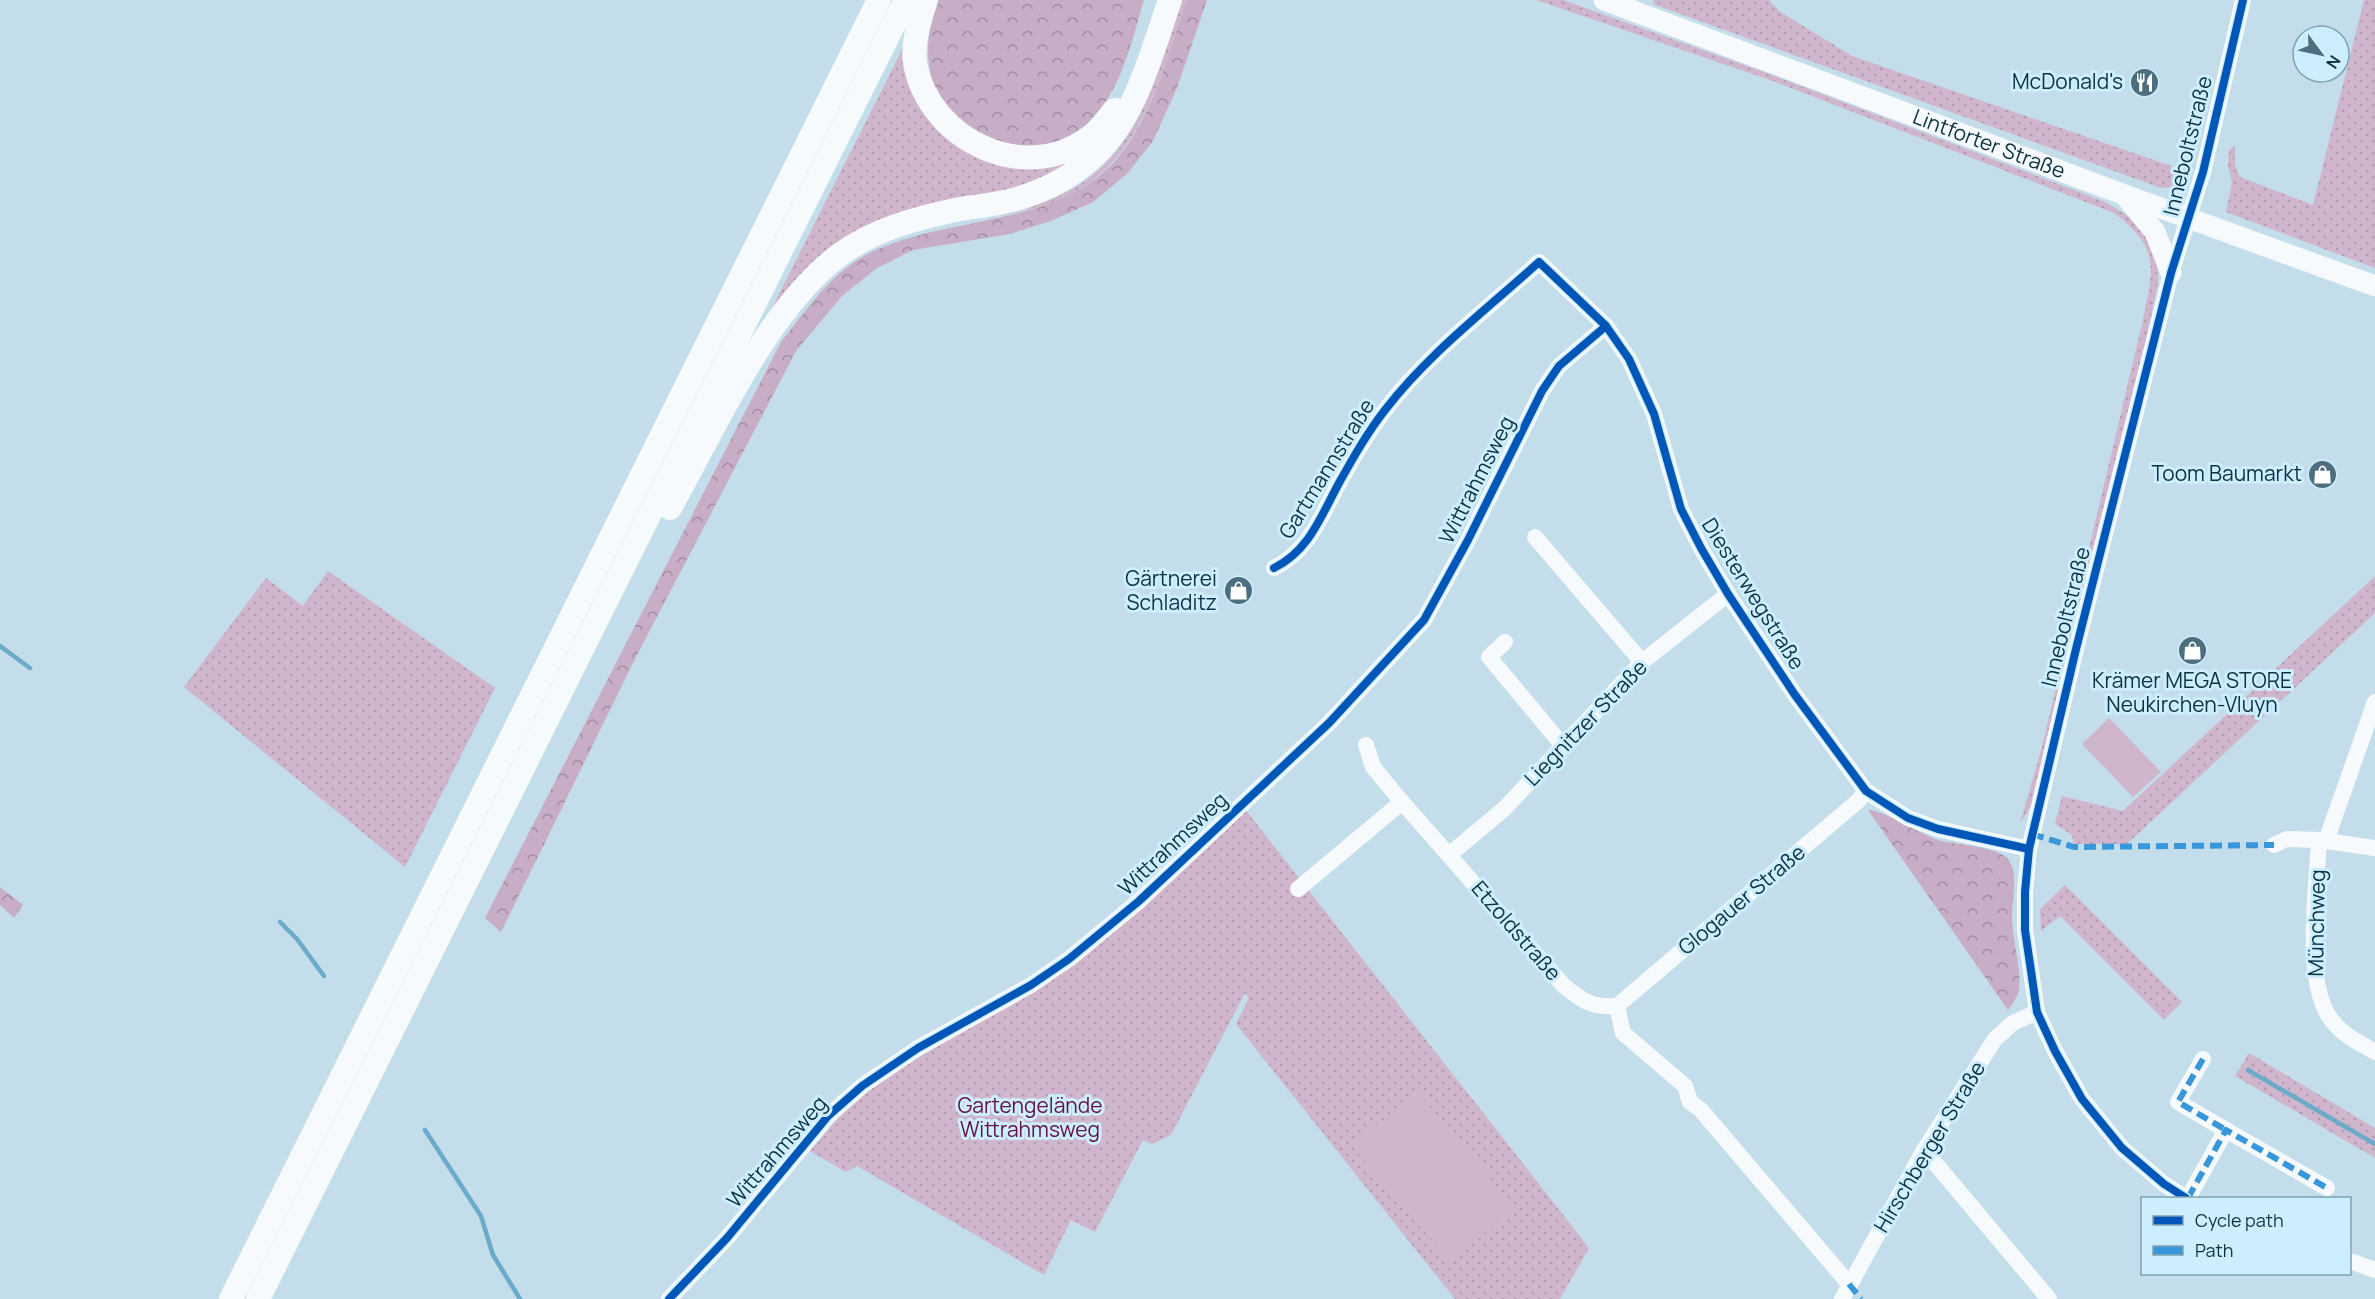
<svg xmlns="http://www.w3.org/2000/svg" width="2375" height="1299" viewBox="0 0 2375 1299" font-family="Manrope,sans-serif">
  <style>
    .grass { fill: url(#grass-dots) }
    .forest { fill: url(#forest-crowns) }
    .park { fill: #d0b6cd }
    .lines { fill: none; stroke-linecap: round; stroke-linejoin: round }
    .stream { stroke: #6aabc9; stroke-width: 4.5 }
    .minor { stroke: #f6fafc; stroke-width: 16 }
    .major { stroke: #f6fafc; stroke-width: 21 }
    .highway { stroke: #f6fafc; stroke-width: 24 }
    .quiet { stroke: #3797da; stroke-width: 6; stroke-dasharray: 12 6; stroke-linecap: butt }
    .cycleway-casing { stroke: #cdeeff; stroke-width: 11 }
    .cycleway { stroke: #0057b8; stroke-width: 8 }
    .labels { text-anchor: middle; stroke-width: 6; stroke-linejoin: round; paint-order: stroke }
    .poi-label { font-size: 21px; fill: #0c3243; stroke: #cdeeff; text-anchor: end }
    .street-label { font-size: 21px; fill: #0c3243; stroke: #cdeeff }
    .park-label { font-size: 21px; fill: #651142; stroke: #cdeeff }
  </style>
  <defs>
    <pattern id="grass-dots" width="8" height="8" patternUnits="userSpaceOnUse" patternTransform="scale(1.5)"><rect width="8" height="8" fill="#d0b6cd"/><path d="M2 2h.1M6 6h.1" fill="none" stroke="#b19db1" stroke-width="1.8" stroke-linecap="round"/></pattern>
    <pattern id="forest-crowns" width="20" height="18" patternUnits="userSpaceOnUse" patternTransform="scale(1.5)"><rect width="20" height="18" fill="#c7adc5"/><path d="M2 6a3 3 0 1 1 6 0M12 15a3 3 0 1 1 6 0" fill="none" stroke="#a08da2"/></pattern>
  </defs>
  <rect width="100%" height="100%" fill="#c3ddeb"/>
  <!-- grass -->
  <g class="grass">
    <path d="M 1182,0 L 1187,0 C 1164,66 1145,148 1082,188 C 1058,204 1028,209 1000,216 C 1025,208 1051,201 1074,188 C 1141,149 1159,69 1182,0 Z"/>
    <path d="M 1536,0 L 1563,0 L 1775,76 L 2103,201 C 2142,223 2158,236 2158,283 L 2133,403 L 2032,804 L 2020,823 L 2042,747 L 2142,324 C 2153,270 2162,249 2114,213 L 1773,81 Z"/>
    <path d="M 1654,0 L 1769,0 L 1779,11 L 1852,56 L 2177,168 L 2186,162 L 2189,170 L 2172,187 L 2161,188 L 1653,4 Z"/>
    <path d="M 2364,0 L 2375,0 L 2375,268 L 2226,212 L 2232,182 L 2228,167 L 2229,150 L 2235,146 L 2235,165 L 2240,177 L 2313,205 Z"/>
    <path d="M 911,32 L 944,134 L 1097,139 L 1052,181 L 892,221 L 772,320 L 771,310 Z"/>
    <path d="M 328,571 L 495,688 L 405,867 L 184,687 L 266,578 L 303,606 Z"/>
    <path d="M 2375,576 L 2375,613 L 2127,844 L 2074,844 L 2072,835 L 2055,824 L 2062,796 L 2123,811 Z"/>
    <path d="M 1245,809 L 1589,1248 L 1560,1299 L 1455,1299 L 1236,1024 L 1249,998 L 1245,993 L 1171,1135 L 1152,1144 L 1143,1140 L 1095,1232 L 1071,1220 L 1044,1275 L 857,1166 L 846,1172 L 810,1151 L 855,1099 L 879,1082 L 961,1031 L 1032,990 Z"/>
    <path d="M 2065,885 L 2182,1002 L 2164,1020 L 2060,916 L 2041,931 L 2040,909 Z"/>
    <path d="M 2249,1053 L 2375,1128 L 2375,1158 L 2235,1076 Z"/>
  </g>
  <!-- forest -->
  <g class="forest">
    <path d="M 938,0 L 1144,0 C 1131,43 1122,90 1088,123 C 1069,140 1032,153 1007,146 C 980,139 948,118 937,93 C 923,61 927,31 938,0 Z"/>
    <path d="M 1187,0 L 1207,0 L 1177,88 L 1153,141 L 1128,173 L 1093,202 L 1051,221 L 1010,234 L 913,250 L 877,268 L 842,296 L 796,351 L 636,657 L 501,932 L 485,918 L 781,342 C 806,311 830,274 866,255 C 942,215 1056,228 1115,161 C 1153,117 1168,54 1187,0 Z"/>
    <path d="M 1868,810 C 1883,810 1920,834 1938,840 C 1956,845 1996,846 2008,859 C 2019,873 2012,901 2012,917 C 2012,939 2022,969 2019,990 C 2017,998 2012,1004 2008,1010 Z"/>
    <path d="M 0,887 L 23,905 L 14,918 L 0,905 Z"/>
  </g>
  <!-- park -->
  <g class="park">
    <path d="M 2109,718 L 2161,772 L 2133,797 L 2082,744 Z"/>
    <path d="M 1417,1091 L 1514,1207 L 1451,1263 L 1352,1146 Z"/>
  </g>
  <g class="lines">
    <!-- stream -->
    <g class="stream">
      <path d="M 0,646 L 30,668"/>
      <path d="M 280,922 L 297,939 L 324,976"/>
      <path d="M 2248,1070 L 2375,1144"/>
      <path d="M 425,1130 L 481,1216 L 493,1255 L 520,1299"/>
    </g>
    <!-- minor -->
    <g class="minor">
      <path d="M 1535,537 L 1642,662"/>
      <path d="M 1274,568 C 1309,551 1321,516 1339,483 C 1353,458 1367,433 1385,410 C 1428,354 1487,309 1539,262 L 1606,326 L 1629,359 L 1654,414 L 1681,509 L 1701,548 L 1728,594 L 1795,695 L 1866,791 L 1908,818 L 1938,829 L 2029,849"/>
      <path d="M 1505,642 L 1489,657 L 1563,746"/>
      <path d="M 1366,745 L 1373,767 L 1402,802 L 1564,986 C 1582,1001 1593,1008 1617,1006"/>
      <path d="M 2319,840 C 2317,889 2302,985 2333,1022 C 2344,1036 2360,1043 2375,1052"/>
      <path d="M 2326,841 L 2375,702"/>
      <path d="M 2274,845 L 2287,839 L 2319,840 L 2375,848"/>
      <path d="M 1449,855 L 1504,809 L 1642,662 L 1728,594"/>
      <path d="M 1298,889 L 1402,802"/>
      <path d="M 1617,1006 L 1623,1033 L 1685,1086 L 1690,1102 L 1700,1109 L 1849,1284"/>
      <path d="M 1617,1006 L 1858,801 L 1866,791"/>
      <path d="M 2203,1059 L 2178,1102 L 2226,1130"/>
      <path d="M 1924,1150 L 2049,1299"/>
      <path d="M 2186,1198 L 2164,1184 L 2122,1148 L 2082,1099 L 2055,1051 L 2037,1012 L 2025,930 L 2025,892 L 2029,849 L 2076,649 L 2171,273 L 2203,172 L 2243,0"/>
      <path d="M 2188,1198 L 2226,1130 L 2327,1188"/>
      <path d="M 2350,1261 L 2375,1270"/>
      <path d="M 669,1299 L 727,1238 L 828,1116 L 862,1086 L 918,1048 L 1031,985 L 1069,959 L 1139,901 L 1329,723 L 1424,620 L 1468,540 L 1542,391 L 1559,366 L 1606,326"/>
      <path d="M 1842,1299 L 1924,1150 L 1995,1039 L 2013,1023 L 2037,1012"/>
    </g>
    <!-- major -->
    <g class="major">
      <path id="s1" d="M 1604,0 L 2125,195 L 2375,286"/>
      <path d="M 2127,198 L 2155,232 L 2171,273"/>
    </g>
    <!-- highway -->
    <g class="highway">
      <path d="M 926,0 C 920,19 912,43 915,63 C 929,142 1029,188 1094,134 C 1102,127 1108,118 1115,110"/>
      <path d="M 670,508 C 714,429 766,311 838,256 C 874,229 917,218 960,209 C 980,206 1003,204 1023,197 C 1123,164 1139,91 1170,0"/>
      <path d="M 231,1299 L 879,0"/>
      <path d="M 258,1299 L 906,0"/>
    </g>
    <!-- quiet -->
    <g class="quiet">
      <path d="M 2032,834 L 2074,847 L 2274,845"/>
      <path d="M 2203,1059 L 2178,1102 L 2226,1130"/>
      <path d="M 2188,1198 L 2226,1130 L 2327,1188"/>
      <path d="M 1849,1284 L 1861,1299"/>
    </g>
    <defs>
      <g id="cycleway">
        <path d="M 1274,568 C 1309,551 1321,516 1339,483 C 1353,458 1367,433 1385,410 C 1428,354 1487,309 1539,262 L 1606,326 L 1629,359 L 1654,414 L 1681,509 L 1701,548 L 1728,594 L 1795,695 L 1866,791 L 1908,818 L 1938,829 L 2029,849"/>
        <path d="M 2186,1198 L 2164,1184 L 2122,1148 L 2082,1099 L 2055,1051 L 2037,1012 L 2025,930 L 2025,892 L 2029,849 L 2076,649 L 2171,273 L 2203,172 L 2243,0"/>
        <path d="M 669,1299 L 727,1238 L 828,1116 L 862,1086 L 918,1048 L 1031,985 L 1069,959 L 1139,901 L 1329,723 L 1424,620 L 1468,540 L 1542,391 L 1559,366 L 1606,326"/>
      </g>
    </defs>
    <!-- cycleway casing -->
    <use href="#cycleway" class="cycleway-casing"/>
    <!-- cycleway -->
    <use href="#cycleway" class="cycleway"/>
  </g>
  <!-- icons -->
  <defs>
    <symbol id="restaurant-disc" viewBox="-11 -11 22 22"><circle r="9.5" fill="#4c6e7e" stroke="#cdeeff"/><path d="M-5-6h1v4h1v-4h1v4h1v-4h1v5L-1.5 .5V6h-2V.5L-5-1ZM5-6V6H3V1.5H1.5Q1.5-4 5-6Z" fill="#fff"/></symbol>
    <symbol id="shop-disc" viewBox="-11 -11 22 22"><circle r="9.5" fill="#4c6e7e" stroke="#cdeeff"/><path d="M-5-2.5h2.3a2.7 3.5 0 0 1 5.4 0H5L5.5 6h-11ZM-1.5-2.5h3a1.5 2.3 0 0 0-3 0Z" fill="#fff"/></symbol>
  </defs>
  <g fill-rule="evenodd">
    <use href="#restaurant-disc" x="2128" y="66" width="33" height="33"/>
    <use href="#shop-disc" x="2306" y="458" width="33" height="33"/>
    <use href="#shop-disc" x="1222" y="574" width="33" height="33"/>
    <use href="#shop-disc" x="2176" y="634" width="33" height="33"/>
  </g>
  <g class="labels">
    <!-- poi labels -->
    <g class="poi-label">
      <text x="2123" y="89">McDonald's</text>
      <text x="2302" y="481">Toom Baumarkt</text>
      <text x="1217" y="586">Gärtnerei<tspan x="1217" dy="24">Schladitz</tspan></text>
      <text x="2192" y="688" text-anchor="middle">Krämer MEGA STORE<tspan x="2192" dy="24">Neukirchen-Vluyn</tspan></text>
    </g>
    <!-- street labels -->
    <g class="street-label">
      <text dy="7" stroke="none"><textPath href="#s1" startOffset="411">Lintforter Straße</textPath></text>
      <text transform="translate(2188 146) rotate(-76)" y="7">Inneboltstraße</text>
      <text transform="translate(1327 469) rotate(-58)" y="7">Gartmannstraße</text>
      <text transform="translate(1477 480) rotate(-63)" y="7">Wittrahmsweg</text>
      <text transform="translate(1753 594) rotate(58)" y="7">Diesterwegstraße</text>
      <text transform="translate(2066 617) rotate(-76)" y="7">Inneboltstraße</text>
      <text transform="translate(1586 723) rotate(-46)" y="7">Liegnitzer Straße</text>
      <text transform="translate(1173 844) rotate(-43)" y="7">Wittrahmsweg</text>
      <text transform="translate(1742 900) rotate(-40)" y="7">Glogauer Straße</text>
      <text transform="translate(2317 923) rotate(-89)" y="7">Münchweg</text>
      <text transform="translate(1516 931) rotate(49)" y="7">Etzoldstraße</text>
      <text transform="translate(1930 1147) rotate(-59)" y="7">Hirschberger Straße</text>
      <text transform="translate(777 1152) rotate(-49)" y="7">Wittrahmsweg</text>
    </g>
    <!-- park labels -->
    <g class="park-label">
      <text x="1030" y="1113">Gartengelände<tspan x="1030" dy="24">Wittrahmsweg</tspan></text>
    </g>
  </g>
  <!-- legend -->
  <rect x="2141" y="1197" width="210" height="78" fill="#cdeeff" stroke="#80a3b4" stroke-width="1.5"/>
  <rect x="2153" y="1216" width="30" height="9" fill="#0057b8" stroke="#80a3b4" stroke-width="1.5"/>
  <text x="2195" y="1227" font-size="18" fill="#0c3243">Cycle path</text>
  <rect x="2153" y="1246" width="30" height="9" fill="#3797da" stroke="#80a3b4" stroke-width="1.5"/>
  <text x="2195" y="1257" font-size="18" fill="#0c3243">Path</text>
  <!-- north arrow -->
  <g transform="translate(2321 54) rotate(123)"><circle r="28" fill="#cdeeff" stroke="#80a3b4" stroke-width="1.5"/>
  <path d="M0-4.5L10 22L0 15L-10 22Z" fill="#4c6e7e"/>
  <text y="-9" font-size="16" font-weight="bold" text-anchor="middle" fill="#0c3243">N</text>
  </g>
</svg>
